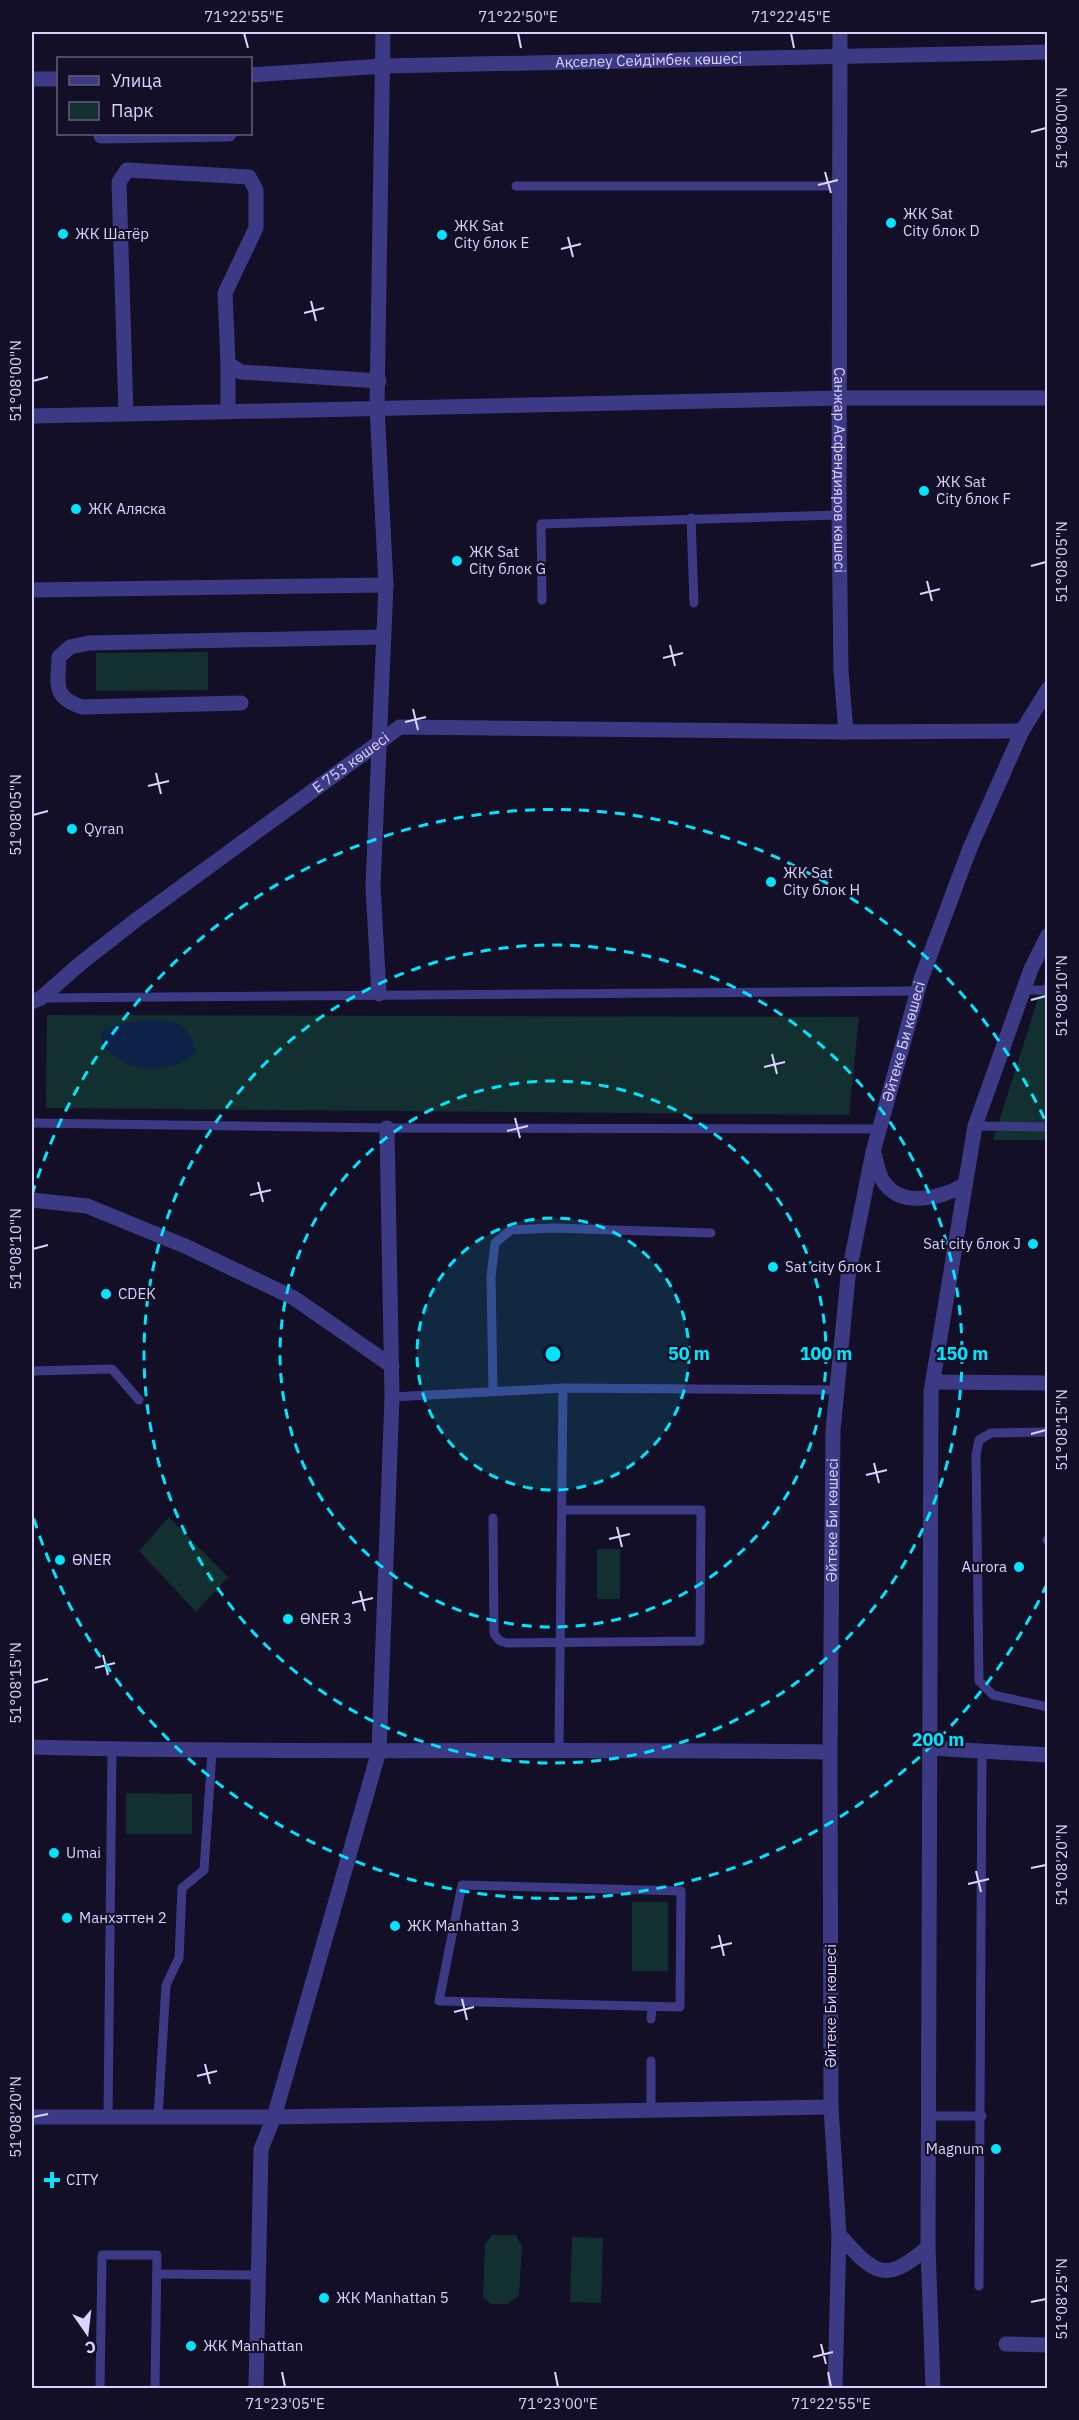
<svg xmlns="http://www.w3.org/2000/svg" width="1079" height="2420" viewBox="0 0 1079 2420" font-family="'IBM Plex Sans',sans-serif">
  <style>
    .green { fill: #12302f }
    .water { fill: #0c2248 }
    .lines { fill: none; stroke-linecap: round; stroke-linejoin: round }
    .service { stroke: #3d3a85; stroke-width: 9 }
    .minor { stroke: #3d3a85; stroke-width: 15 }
    .tertiary { stroke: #3d3a85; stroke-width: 15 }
    .ticks { fill: none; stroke: #d9d4ff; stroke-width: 2 }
    .ring { fill: none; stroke: #00e5ff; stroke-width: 3; stroke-dasharray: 10 8 }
    .poi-dot { fill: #00e5ff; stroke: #130f26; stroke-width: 2 }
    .labels { text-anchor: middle; stroke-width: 4.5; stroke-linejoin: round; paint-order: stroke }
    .street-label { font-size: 15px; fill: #d9d4ff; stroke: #130f26 }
    .poi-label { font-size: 15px; fill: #d9d4ff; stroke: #130f26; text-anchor: start }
    .centre { fill: #00e5ff; stroke: #130f26; stroke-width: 3 }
    .ring-label { font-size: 18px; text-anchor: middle; font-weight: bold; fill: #00e5ff; stroke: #130f26; stroke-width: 4.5; stroke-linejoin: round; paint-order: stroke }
    .neatline { fill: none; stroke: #d9d4ff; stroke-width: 2 }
    .ticks-label { font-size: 15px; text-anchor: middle; fill: #d9d4ff }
  </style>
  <rect width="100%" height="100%" fill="#130f26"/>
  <!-- green -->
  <g class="green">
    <path d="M 208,652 L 208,690 L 96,691 L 96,653 Z"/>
    <path d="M 1043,983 L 1047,983 L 1047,1140 L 993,1140 Z"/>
    <path d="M 47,1015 L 859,1017 L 849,1115 L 46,1108 Z"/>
    <path d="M 169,1517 L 228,1577 L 196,1612 L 139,1551 Z"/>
    <rect x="597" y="1549" width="23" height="50"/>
    <path d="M 126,1793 L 192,1794 L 192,1834 L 126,1834 Z"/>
    <rect x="632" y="1902" width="36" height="69"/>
    <path d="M 492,2235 L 516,2235 L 522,2247 L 519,2295 L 508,2304 L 491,2304 L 483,2297 L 485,2244 Z"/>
    <path d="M 572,2237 L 603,2238 L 601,2303 L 570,2302 Z"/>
  </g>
  <!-- water -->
  <path class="water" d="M 146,1020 C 176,1021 185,1019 196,1050 C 188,1066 153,1072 136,1067 C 124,1064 113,1055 103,1048 L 101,1032 L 120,1024 Z"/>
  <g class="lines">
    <!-- service -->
    <g class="service">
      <path d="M 516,186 L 840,186"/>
      <path d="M 691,518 L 694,603"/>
      <path d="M 542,600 L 541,524 L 839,515"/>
      <path d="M 1024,990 L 1048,990"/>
      <path d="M 41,998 L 918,991"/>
      <path d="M 32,1123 L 387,1128 L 879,1129"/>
      <path d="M 975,1126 L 1048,1127"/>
      <path d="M 32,1371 L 112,1369 L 139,1400"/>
      <path d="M 493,1390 L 491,1277 L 495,1243 L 511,1230 L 552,1228 L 711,1233"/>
      <path d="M 392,1397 L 563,1388"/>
      <path d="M 1048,1432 L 991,1433 L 979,1440 L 976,1455 L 979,1681 L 993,1695 L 1048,1707"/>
      <path d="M 493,1518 L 494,1634 L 500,1641 L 507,1643 L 700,1641 L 701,1510 L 563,1510"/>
      <path d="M 1047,1540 L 1048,1541"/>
      <path d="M 559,1748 L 563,1388 L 837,1390"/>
      <path d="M 462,1885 L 681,1891 L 680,2007 L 439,2001 Z"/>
      <path d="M 651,2019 L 652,2007"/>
      <path d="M 651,2111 L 651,2061"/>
      <path d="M 929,2116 L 982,2116"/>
      <path d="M 108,2117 L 112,1749"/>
      <path d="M 158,2117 L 166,1985 L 179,1958 L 182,1888 L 204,1870 L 212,1752"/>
      <path d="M 157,2274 L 257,2275"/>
      <path d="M 979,2286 L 982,1752"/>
      <path d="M 100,2388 L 102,2255 L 157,2255 L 155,2388"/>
    </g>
    <!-- minor -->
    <g class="minor">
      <path id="s1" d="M 840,32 L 839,515 L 841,671 L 846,732 L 1022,731"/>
      <path id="s2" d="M 250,75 L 384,66 L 1048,52"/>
      <path d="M 32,79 L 58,79"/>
      <path d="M 101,136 L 229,134"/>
      <path d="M 228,364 L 228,411"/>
      <path d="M 379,381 L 241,372 L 228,364 L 225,293 L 256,228 L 256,190 L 249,177 L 127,170 L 119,182 L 126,414 L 840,398 L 1048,398"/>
      <path d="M 32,416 L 126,414"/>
      <path d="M 32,590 L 386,585"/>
      <path d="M 241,703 L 82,707 C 52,697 58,684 59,657 L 70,647 L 89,643 L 383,637"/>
      <path d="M 379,994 L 373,886 L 386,585 L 377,407 L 383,32"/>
      <path id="s3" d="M 32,1002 L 41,998 L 81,963 L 136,920 L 400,727 L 846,732"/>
      <path d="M 32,1200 L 87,1206 L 185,1246 L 294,1298 L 392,1366"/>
      <path d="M 933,1382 L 1048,1383"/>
      <path d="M 32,1747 C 298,1754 564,1748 830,1752"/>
      <path d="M 930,1748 L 1048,1755"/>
      <path d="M 32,2117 L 274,2117 L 831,2107"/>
      <path d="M 1006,2344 L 1048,2345"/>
      <path d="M 256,2388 L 261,2149 L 274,2117 L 379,1751 L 392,1397 L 387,1128"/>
    </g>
    <!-- tertiary -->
    <g class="tertiary">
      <path d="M 874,1154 C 877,1162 878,1174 883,1181 C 901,1209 941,1198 964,1185"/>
      <path d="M 839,2235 C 875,2274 884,2285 928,2247"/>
      <path id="s4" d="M 835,2388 L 839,2235 L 831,2107 L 830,1752 L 833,1430 L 848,1277 L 873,1152 L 921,979 L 970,848 L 1022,731 L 1048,689"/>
      <path d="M 933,2388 L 928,2247 L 931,1392 L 975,1126 L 1031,969 L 1048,935"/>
    </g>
  </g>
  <!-- ticks -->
  <path class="ticks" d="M 244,33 L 248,48M 518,33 L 521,48M 791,33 L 794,48M 1031,132 L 1046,128M 825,172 L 831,193M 818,185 L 838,180M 568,237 L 573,257M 561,249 L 581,244M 311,301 L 316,321M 304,313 L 324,308M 33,381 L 48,377M 1031,566 L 1046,562M 927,581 L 932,601M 920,594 L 940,589M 670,645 L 675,666M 663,658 L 683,653M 413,709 L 418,730M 405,722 L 426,717M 156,773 L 161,794M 148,786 L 169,781M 33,815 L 48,811M 1031,1000 L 1046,996M 772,1054 L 777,1074M 764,1067 L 785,1062M 515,1118 L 520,1138M 507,1131 L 528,1126M 258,1182 L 263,1202M 250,1195 L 271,1190M 33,1249 L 48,1245M 1031,1434 L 1046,1430M 874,1463 L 879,1483M 866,1475 L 887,1470M 617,1527 L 622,1547M 609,1539 L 630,1534M 360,1591 L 365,1611M 352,1603 L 373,1598M 103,1655 L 108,1675M 95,1668 L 115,1663M 33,1683 L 48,1679M 1031,1868 L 1046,1865M 976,1871 L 981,1892M 968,1884 L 989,1879M 719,1935 L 724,1956M 711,1948 L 732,1943M 462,1999 L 467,2020M 454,2012 L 474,2007M 205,2064 L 210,2084M 197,2076 L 217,2071M 33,2117 L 48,2114M 1031,2302 L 1046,2299M 821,2344 L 826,2364M 813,2357 L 833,2352M 282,2372 L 285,2387M 555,2372 L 558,2387M 828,2372 L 831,2387"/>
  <!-- distance rings -->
  <circle cx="553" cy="1354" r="136" fill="#00e5ff" fill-opacity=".12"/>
  <g class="ring">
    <circle cx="553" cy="1354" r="136"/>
    <circle cx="553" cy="1354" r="273"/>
    <circle cx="553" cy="1354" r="409"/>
    <path d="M1047 1584A545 545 0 0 1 32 1513M32 1195A545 545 0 0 1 1047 1124"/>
  </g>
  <!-- markers -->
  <g class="poi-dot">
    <circle cx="891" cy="223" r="6"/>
    <circle cx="63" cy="234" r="6"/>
    <circle cx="442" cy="235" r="6"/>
    <circle cx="924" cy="491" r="6"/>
    <circle cx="76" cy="509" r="6"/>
    <circle cx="457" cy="561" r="6"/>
    <circle cx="72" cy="829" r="6"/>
    <circle cx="771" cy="882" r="6"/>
    <circle cx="1033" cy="1244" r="6"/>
    <circle cx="773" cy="1267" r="6"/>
    <circle cx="106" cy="1294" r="6"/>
    <circle cx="60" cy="1560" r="6"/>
    <circle cx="1019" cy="1567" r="6"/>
    <circle cx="288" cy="1619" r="6"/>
    <circle cx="54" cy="1853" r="6"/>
    <circle cx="67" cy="1918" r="6"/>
    <circle cx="395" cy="1926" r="6"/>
    <circle cx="996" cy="2149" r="6"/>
    <path d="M49 2171h6v6h6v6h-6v6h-6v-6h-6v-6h6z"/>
    <circle cx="324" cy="2298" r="6"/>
    <circle cx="191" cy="2346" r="6"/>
  </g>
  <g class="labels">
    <!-- street labels -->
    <g class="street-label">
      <text dy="5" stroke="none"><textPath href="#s2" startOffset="399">Ақселеу Сейдімбек көшесі</textPath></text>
      <text dy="5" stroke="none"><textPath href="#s1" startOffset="438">Санжар Асфендияров көшесі</textPath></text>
      <text dy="5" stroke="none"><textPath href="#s3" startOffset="399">Е 753 көшесі</textPath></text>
      <text dy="5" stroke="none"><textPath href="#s4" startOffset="1354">Әйтеке Би көшесі</textPath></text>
      <text dy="5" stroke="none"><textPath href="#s4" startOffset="868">Әйтеке Би көшесі</textPath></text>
      <text transform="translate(831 2006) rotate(-90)" y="5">Әйтеке Би көшесі</text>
    </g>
    <!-- poi labels -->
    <g class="poi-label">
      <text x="903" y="219">ЖК Sat<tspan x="903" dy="17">City блок D</tspan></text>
      <text x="454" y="231">ЖК Sat<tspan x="454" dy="17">City блок E</tspan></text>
      <text x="75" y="239">ЖК Шатёр</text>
      <text x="936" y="487">ЖК Sat<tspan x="936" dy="17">City блок F</tspan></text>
      <text x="88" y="514">ЖК Аляска</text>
      <text x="469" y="557">ЖК Sat<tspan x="469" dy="17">City блок G</tspan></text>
      <text x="84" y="834">Qyran</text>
      <text x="783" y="878">ЖК Sat<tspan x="783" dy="17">City блок H</tspan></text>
      <text x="1021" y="1249" text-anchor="end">Sat city блок J</text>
      <text x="785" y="1272">Sat city блок I</text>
      <text x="118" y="1299">CDEK</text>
      <text x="72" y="1565">ӨNER</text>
      <text x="1007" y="1572" text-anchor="end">Aurora</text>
      <text x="300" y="1624">ӨNER 3</text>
      <text x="66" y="1858">Umai</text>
      <text x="79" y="1923">Манхэттен 2</text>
      <text x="407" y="1931">ЖК Manhattan 3</text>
      <text x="984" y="2154" text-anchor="end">Magnum</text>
      <text x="66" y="2185">CITY</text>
      <text x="336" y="2303">ЖК Manhattan 5</text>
      <text x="203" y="2351">ЖК Manhattan</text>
    </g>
  </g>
  <circle cx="553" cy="1354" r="9" class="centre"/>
  <g class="ring-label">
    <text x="689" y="1360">50 m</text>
    <text x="826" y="1360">100 m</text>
    <text x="962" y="1360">150 m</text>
    <text x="938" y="1746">200 m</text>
  </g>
  <!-- border -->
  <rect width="1079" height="2420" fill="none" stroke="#130f26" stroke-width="66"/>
  <!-- legend -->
  <rect x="57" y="57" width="195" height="78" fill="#130f26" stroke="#625e7d" stroke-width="1.5"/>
  <rect x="69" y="76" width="30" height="9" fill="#3d3a85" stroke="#625e7d" stroke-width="1.5"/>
  <text x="111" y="87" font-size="18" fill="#d9d4ff">Улица</text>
  <rect x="69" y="102" width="30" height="18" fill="#12302f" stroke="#625e7d" stroke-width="1.5"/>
  <text x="111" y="117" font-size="18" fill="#d9d4ff">Парк</text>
  <!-- north arrow -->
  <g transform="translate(87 2333) rotate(166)" stroke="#130f26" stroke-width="4.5" paint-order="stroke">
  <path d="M0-4.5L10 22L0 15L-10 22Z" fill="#d9d4ff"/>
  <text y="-9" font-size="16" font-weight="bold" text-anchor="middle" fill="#d9d4ff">С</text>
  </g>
  <rect x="33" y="33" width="1013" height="2354" class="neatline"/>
  <g class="ticks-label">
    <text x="244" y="22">71°22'55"E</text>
    <text x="518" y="22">71°22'50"E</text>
    <text x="791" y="22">71°22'45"E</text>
    <text transform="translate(1062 128) rotate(-90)" y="5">51°08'00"N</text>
    <text transform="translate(16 381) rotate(-90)" y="5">51°08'00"N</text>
    <text transform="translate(1062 562) rotate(-90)" y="5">51°08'05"N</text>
    <text transform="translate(16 815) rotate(-90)" y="5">51°08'05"N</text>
    <text transform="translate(1062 996) rotate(-90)" y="5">51°08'10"N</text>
    <text transform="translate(16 1249) rotate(-90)" y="5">51°08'10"N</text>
    <text transform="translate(1062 1430) rotate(-90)" y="5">51°08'15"N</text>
    <text transform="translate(16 1683) rotate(-90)" y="5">51°08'15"N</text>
    <text transform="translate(1062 1865) rotate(-90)" y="5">51°08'20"N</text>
    <text transform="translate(16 2117) rotate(-90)" y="5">51°08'20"N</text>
    <text transform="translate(1062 2299) rotate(-90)" y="5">51°08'25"N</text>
    <text x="285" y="2409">71°23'05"E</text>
    <text x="558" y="2409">71°23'00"E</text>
    <text x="831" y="2409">71°22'55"E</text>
  </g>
</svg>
